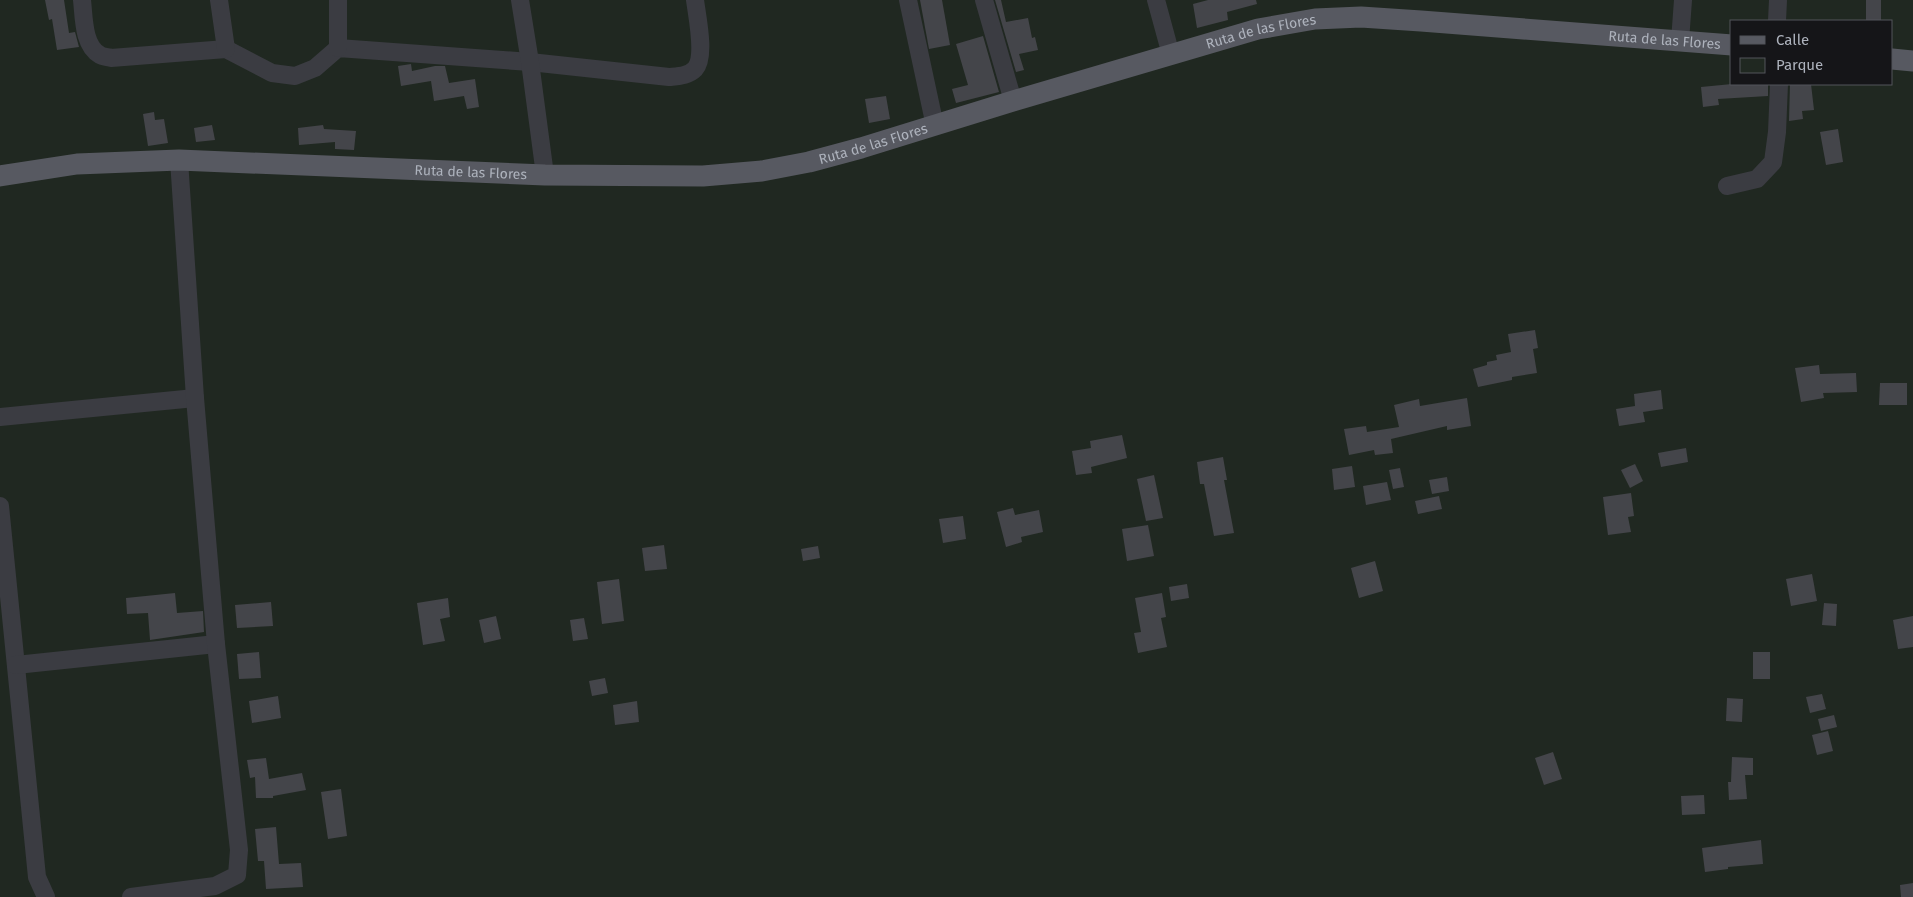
<svg xmlns="http://www.w3.org/2000/svg" width="1913" height="897" viewBox="0 0 1913 897" font-family="'Fira Sans',sans-serif">
  <style>
    .green { fill: #202821; fill-rule: evenodd }
    .building { fill: #44454a }
    .lines { fill: none; stroke-linecap: round; stroke-linejoin: round }
    .minor { stroke: #3b3c42; stroke-width: 18 }
    .major { stroke: #575961; stroke-width: 21 }
    .labels { text-anchor: middle; stroke-width: 4; stroke-linejoin: round; paint-order: stroke }
    .street-label { font-size: 14px; fill: #adb2bc; stroke: #151518 }
  </style>
  <rect width="100%" height="100%" fill="#1a1a1d"/>
  <!-- green -->
  <path class="green" d="M 0,0 L 1913,0 L 1913,897 L 0,897 ZM 1732,21 L 1892,21 L 1892,84 L 1732,84 Z"/>
  <!-- building -->
  <g class="building">
    <path d="M 45,0 L 64,0 L 69,33 L 75,32 L 79,47 L 57,50 L 52,19 L 49,20 Z"/>
    <path d="M 920,0 L 942,0 L 950,45 L 929,49 Z"/>
    <path d="M 995,0 L 1001,0 L 1006,22 L 1028,18 L 1032,38 L 1035,37 L 1038,50 L 1019,54 L 1024,70 L 1016,72 Z"/>
    <path d="M 1208,0 L 1256,0 L 1257,4 L 1227,12 L 1228,20 L 1197,28 L 1193,4 Z"/>
    <rect x="1866" y="0" width="15" height="21"/>
    <path d="M 983,36 L 999,92 L 956,103 L 952,89 L 968,85 L 956,44 Z"/>
    <path d="M 411,64 L 412,71 L 435,66 L 445,66 L 449,83 L 475,79 L 479,107 L 467,109 L 464,96 L 434,101 L 431,81 L 401,86 L 398,66 Z"/>
    <path d="M 1732,84 L 1768,84 L 1768,96 L 1718,99 L 1719,105 L 1703,107 L 1701,87 Z"/>
    <path d="M 1790,84 L 1811,84 L 1814,110 L 1802,111 L 1803,119 L 1789,121 Z"/>
    <path d="M 886,96 L 890,119 L 869,123 L 865,99 Z"/>
    <path d="M 154,112 L 155,120 L 164,119 L 168,143 L 148,146 L 143,114 Z"/>
    <path d="M 212,125 L 215,140 L 196,142 L 194,128 Z"/>
    <path d="M 323,125 L 324,129 L 356,131 L 354,150 L 335,149 L 335,142 L 299,145 L 298,128 Z"/>
    <path d="M 1838,129 L 1843,162 L 1826,165 L 1820,132 Z"/>
    <path d="M 1535,330 L 1538,348 L 1533,349 L 1537,373 L 1512,377 L 1512,380 L 1478,387 L 1473,369 L 1487,365 L 1487,362 L 1497,360 L 1496,355 L 1511,352 L 1508,334 Z"/>
    <path d="M 1819,365 L 1820,374 L 1856,373 L 1857,392 L 1823,393 L 1824,398 L 1801,402 L 1795,368 Z"/>
    <path d="M 1880,383 L 1907,383 L 1907,405 L 1879,405 Z"/>
    <path d="M 1661,390 L 1663,409 L 1643,412 L 1645,422 L 1619,426 L 1616,409 L 1635,406 L 1634,394 Z"/>
    <path d="M 1467,398 L 1471,426 L 1447,430 L 1447,426 L 1391,439 L 1393,453 L 1375,455 L 1374,450 L 1349,455 L 1344,429 L 1366,426 L 1367,432 L 1399,427 L 1394,405 L 1419,399 L 1420,406 Z"/>
    <path d="M 1122,435 L 1127,458 L 1091,467 L 1092,473 L 1076,475 L 1072,451 L 1091,448 L 1090,441 Z"/>
    <path d="M 1686,448 L 1688,462 L 1661,467 L 1658,453 Z"/>
    <path d="M 1223,457 L 1227,480 L 1224,480 L 1234,533 L 1214,536 L 1204,484 L 1200,484 L 1197,462 Z"/>
    <path d="M 1635,464 L 1643,481 L 1630,488 L 1621,470 Z"/>
    <path d="M 1352,466 L 1355,487 L 1334,490 L 1332,469 Z"/>
    <path d="M 1400,468 L 1404,487 L 1393,489 L 1389,470 Z"/>
    <path d="M 1154,475 L 1163,518 L 1146,521 L 1137,479 Z"/>
    <path d="M 1447,477 L 1449,491 L 1432,494 L 1429,480 Z"/>
    <path d="M 1387,482 L 1391,500 L 1366,505 L 1363,486 Z"/>
    <path d="M 1631,493 L 1634,516 L 1628,517 L 1631,532 L 1608,535 L 1603,497 Z"/>
    <path d="M 1439,496 L 1442,509 L 1418,514 L 1415,501 Z"/>
    <path d="M 1013,508 L 1015,515 L 1039,510 L 1043,532 L 1021,537 L 1022,542 L 1006,547 L 997,512 Z"/>
    <path d="M 963,516 L 966,539 L 943,543 L 939,519 Z"/>
    <path d="M 1148,525 L 1154,556 L 1127,561 L 1122,529 Z"/>
    <path d="M 664,545 L 667,569 L 645,571 L 642,548 Z"/>
    <path d="M 818,546 L 820,558 L 803,561 L 801,549 Z"/>
    <path d="M 1375,561 L 1383,591 L 1359,598 L 1351,568 Z"/>
    <path d="M 1812,574 L 1817,601 L 1791,606 L 1786,579 Z"/>
    <path d="M 619,579 L 624,621 L 602,624 L 597,582 Z"/>
    <path d="M 1187,584 L 1189,598 L 1171,601 L 1169,587 Z"/>
    <path d="M 175,593 L 177,613 L 203,611 L 204,632 L 150,640 L 148,613 L 127,614 L 126,598 Z"/>
    <path d="M 1162,593 L 1166,617 L 1161,618 L 1167,647 L 1138,653 L 1134,633 L 1141,632 L 1135,598 Z"/>
    <path d="M 448,598 L 450,617 L 440,619 L 445,641 L 423,645 L 417,603 Z"/>
    <path d="M 271,602 L 273,626 L 237,628 L 235,605 Z"/>
    <path d="M 1824,603 L 1837,604 L 1836,626 L 1822,625 Z"/>
    <path d="M 496,616 L 501,639 L 484,643 L 479,620 Z"/>
    <path d="M 1913,616 L 1913,647 L 1898,649 L 1893,620 Z"/>
    <path d="M 584,618 L 588,639 L 573,641 L 570,620 Z"/>
    <path d="M 259,652 L 261,678 L 239,679 L 237,654 Z"/>
    <rect x="1753" y="652" width="17" height="27"/>
    <path d="M 605,678 L 608,693 L 592,696 L 589,681 Z"/>
    <path d="M 1822,694 L 1826,709 L 1810,713 L 1806,697 Z"/>
    <path d="M 278,696 L 281,718 L 252,723 L 249,701 Z"/>
    <path d="M 1727,698 L 1743,699 L 1742,722 L 1726,721 Z"/>
    <path d="M 637,701 L 639,722 L 615,725 L 613,705 Z"/>
    <path d="M 1834,715 L 1837,727 L 1821,731 L 1818,719 Z"/>
    <path d="M 1828,731 L 1833,751 L 1817,755 L 1812,735 Z"/>
    <path d="M 1553,752 L 1562,779 L 1544,785 L 1535,758 Z"/>
    <path d="M 1732,757 L 1753,758 L 1753,775 L 1745,775 L 1747,799 L 1729,800 L 1728,782 L 1731,782 Z"/>
    <path d="M 266,758 L 269,779 L 302,773 L 306,790 L 273,796 L 273,798 L 256,798 L 255,777 L 250,778 L 247,760 Z"/>
    <path d="M 341,789 L 347,836 L 328,839 L 321,792 Z"/>
    <path d="M 1704,795 L 1705,814 L 1682,815 L 1681,796 Z"/>
    <path d="M 276,827 L 279,864 L 301,863 L 303,887 L 266,889 L 264,861 L 258,861 L 255,829 Z"/>
    <path d="M 1761,840 L 1763,864 L 1728,867 L 1728,869 L 1705,872 L 1702,848 Z"/>
    <path d="M 1913,883 L 1913,897 L 1901,897 L 1900,885 Z"/>
  </g>
  <g class="lines">
    <!-- minor -->
    <g class="minor">
      <path d="M 82,0 C 84,17 83,46 100,55 C 103,57 108,57 111,58 L 226,49 L 272,73 L 295,76 L 315,68 L 338,48 L 530,62 L 669,77 C 679,76 688,76 695,69 C 706,57 697,16 695,0"/>
      <path d="M 219,0 L 226,49"/>
      <path d="M 338,0 L 338,48"/>
      <path d="M 520,0 L 530,62 L 545,175"/>
      <path d="M 908,0 L 935,126"/>
      <path d="M 984,0 L 1013,101"/>
      <path d="M 1156,0 L 1171,55"/>
      <path d="M 1777,21 L 1778,0"/>
      <path d="M 1680,41 L 1683,0"/>
      <path d="M 1727,186 L 1757,179 L 1773,162 L 1777,132 L 1779,84"/>
      <path d="M 0,417 L 195,398"/>
      <path d="M 0,506 L 37,877 L 46,897"/>
      <path d="M 16,665 L 216,644"/>
      <path d="M 131,897 L 215,886 L 237,875 L 239,850 L 216,644 L 195,398 L 179,160"/>
    </g>
    <!-- major -->
    <g class="major">
      <path d="M 1892,59 L 1913,61"/>
      <path id="s1" d="M 0,176 L 77,164 L 179,160 L 545,175 L 703,176 L 762,171 L 809,162 L 861,148 L 1013,101 L 1258,29 L 1315,19 L 1361,17 L 1421,21 L 1732,45"/>
    </g>
  </g>
  <g class="labels">
    <!-- street labels -->
    <g class="street-label">
      <text dy="5" stroke="none"><textPath href="#s1" startOffset="1282">Ruta de las Flores</textPath></text>
      <text dy="5" stroke="none"><textPath href="#s1" startOffset="1688">Ruta de las Flores</textPath></text>
      <text dy="5" stroke="none"><textPath href="#s1" startOffset="878">Ruta de las Flores</textPath></text>
      <text dy="5" stroke="none"><textPath href="#s1" startOffset="472">Ruta de las Flores</textPath></text>
    </g>
  </g>
  <!-- legend -->
  <rect x="1730" y="20" width="162" height="65" fill="#151518" stroke="#52545a"/>
  <rect x="1740" y="36" width="25" height="8" fill="#575961" stroke="#52545a"/>
  <text x="1776" y="45" font-size="15" fill="#adb2bc">Calle</text>
  <rect x="1740" y="58" width="25" height="15" fill="#202821" stroke="#52545a"/>
  <text x="1776" y="70" font-size="15" fill="#adb2bc">Parque</text>
</svg>
